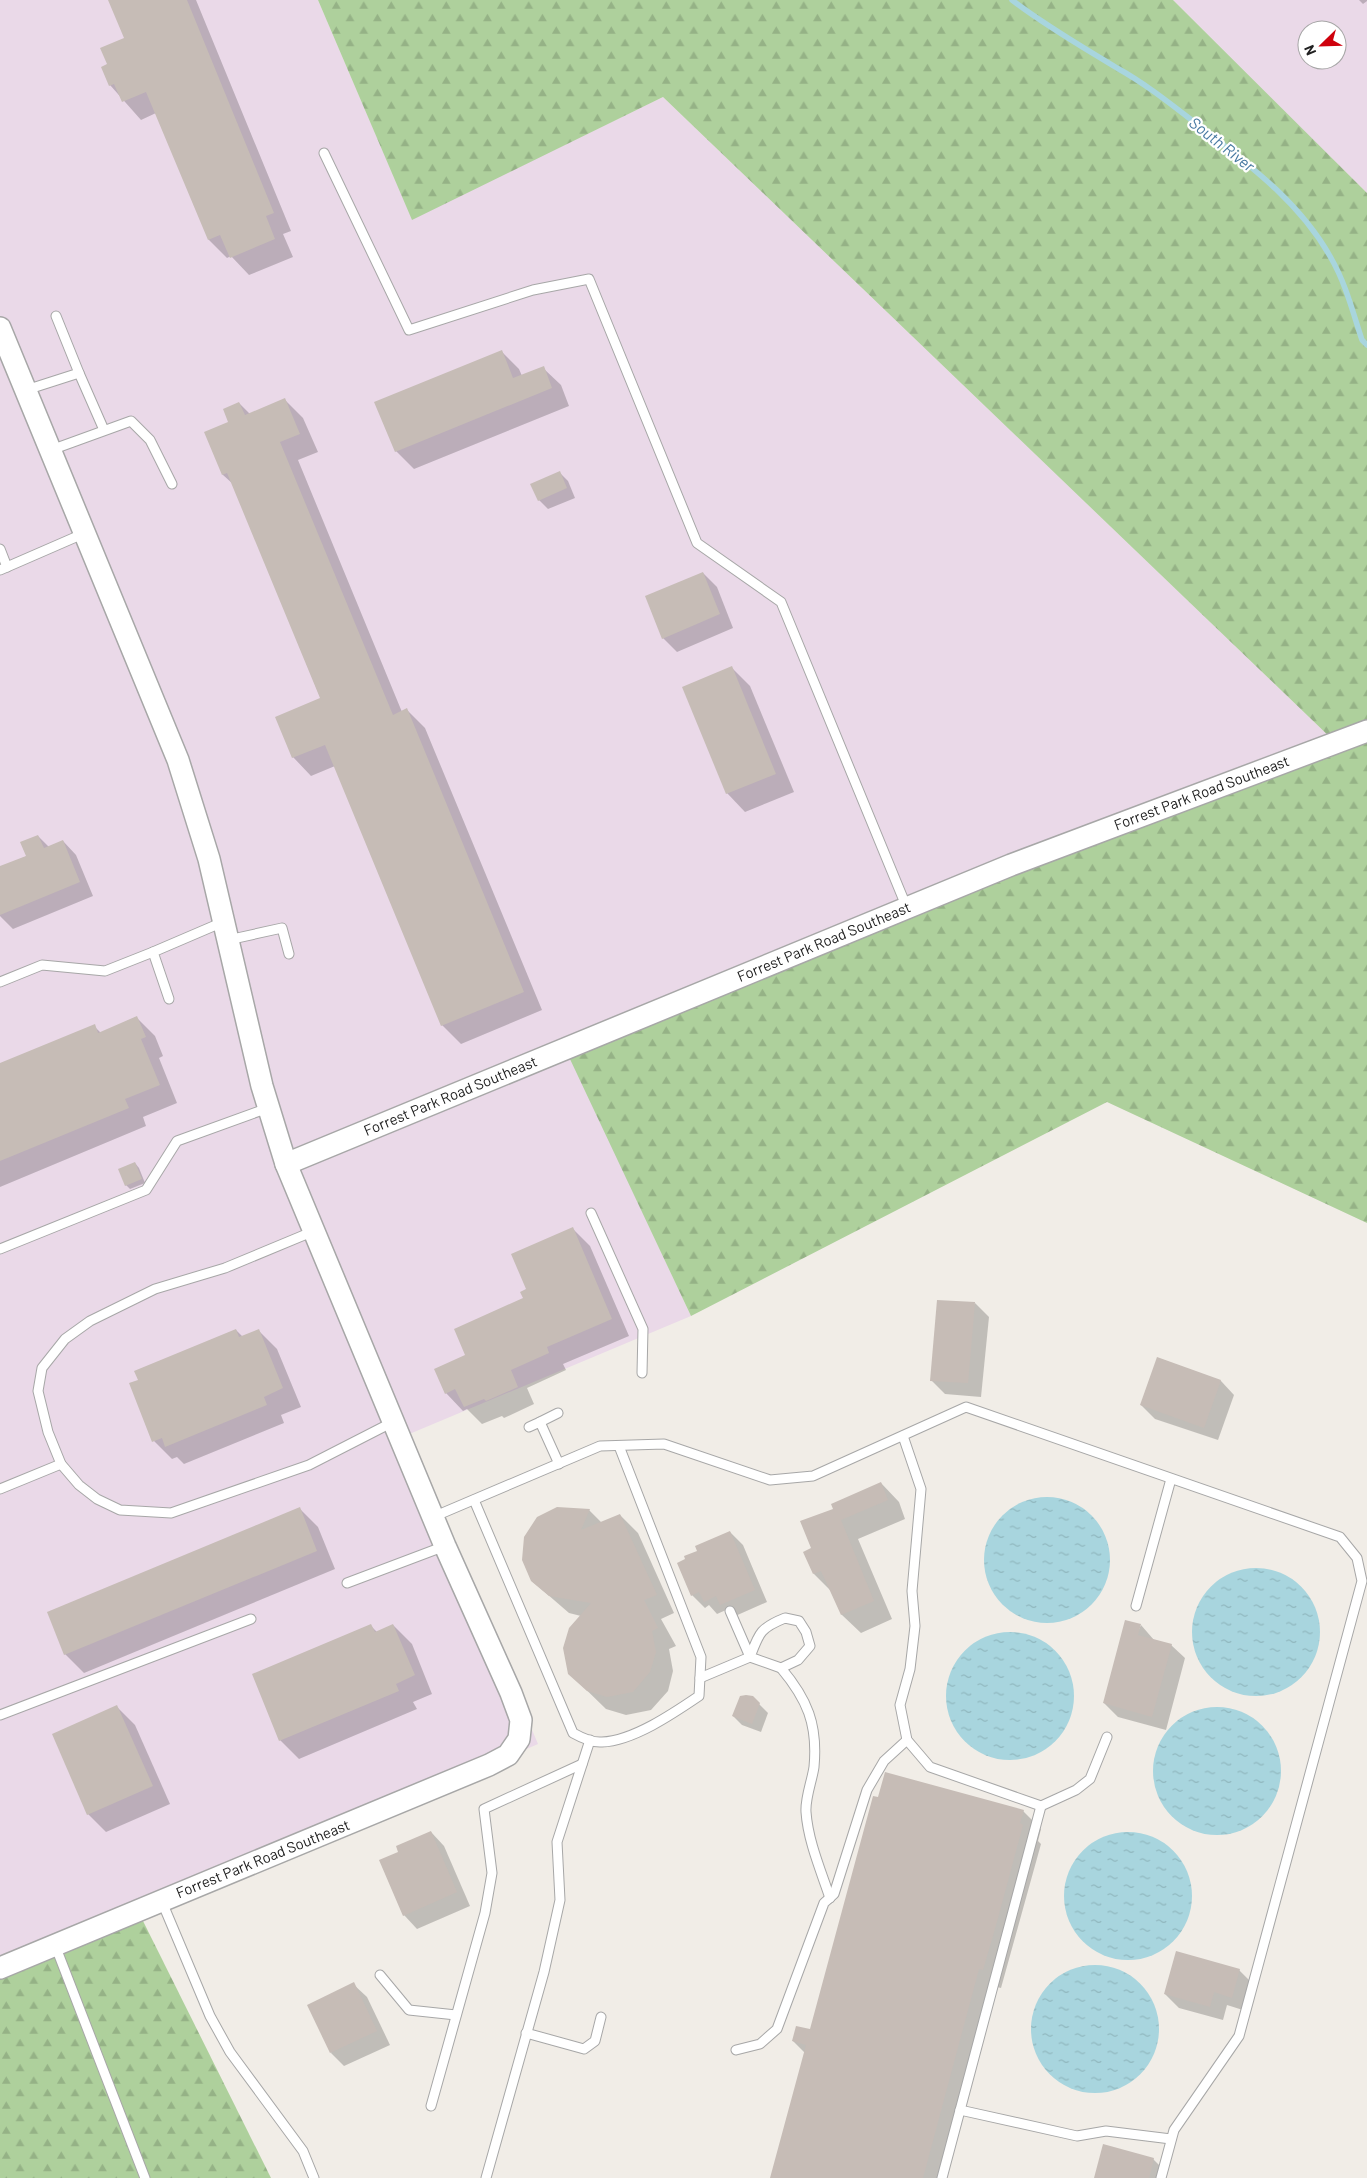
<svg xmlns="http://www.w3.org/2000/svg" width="1367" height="2178" viewBox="0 0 1367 2178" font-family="Barlow,sans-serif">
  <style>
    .industrial { fill: #ead9e8; fill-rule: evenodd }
    .forest { fill: url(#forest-firs) }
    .water { fill: url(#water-ripples) }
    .shadow { fill: #0003 }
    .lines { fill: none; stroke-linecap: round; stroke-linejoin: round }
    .stream { stroke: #a8d5de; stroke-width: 5.5 }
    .building { fill: #c6bcb6 }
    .service-casing { stroke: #a7a7a7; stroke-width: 11 }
    .tertiary-casing { stroke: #a7a7a7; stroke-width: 24 }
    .service { stroke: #fff; stroke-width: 9 }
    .tertiary { stroke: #fff; stroke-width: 21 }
    .labels { text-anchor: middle; stroke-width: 4.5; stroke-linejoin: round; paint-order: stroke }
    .street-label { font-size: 15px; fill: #202020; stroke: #fff }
    .water-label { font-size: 16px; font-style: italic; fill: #4678a1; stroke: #fff }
  </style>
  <defs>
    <pattern id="forest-firs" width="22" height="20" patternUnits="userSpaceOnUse" patternTransform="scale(1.25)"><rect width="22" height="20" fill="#aed09c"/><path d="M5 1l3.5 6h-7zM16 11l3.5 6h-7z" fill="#95b286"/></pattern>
    <pattern id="water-ripples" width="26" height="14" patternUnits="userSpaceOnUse" patternTransform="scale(1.25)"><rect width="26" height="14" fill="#a8d5de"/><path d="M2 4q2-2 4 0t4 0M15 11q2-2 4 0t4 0" fill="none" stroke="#90b7be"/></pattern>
  </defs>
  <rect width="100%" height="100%" fill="#f1ede7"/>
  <!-- industrial -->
  <g class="industrial">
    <path d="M 0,0 L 318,0 L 412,219 L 663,97 L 1335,742 L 562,1040 L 691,1316 L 407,1435 L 538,1744 L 140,1915 L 0,1964 Z"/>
    <path d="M 1173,0 L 1367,0 L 1367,193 L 1298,125 ZM 1307,30 L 1337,30 L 1337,60 L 1307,60 Z"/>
  </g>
  <!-- forest -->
  <g class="forest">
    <path d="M 318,0 L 1173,0 L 1367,193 L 1367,1223 L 1107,1102 L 691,1316 L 561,1040 L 1335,742 L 663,97 L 412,220 Z"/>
    <path d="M 140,1915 L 271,2178 L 0,2178 L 0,1964 Z"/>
  </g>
  <!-- water -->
  <g class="water">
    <circle cx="1047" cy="1560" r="63"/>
    <circle cx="1256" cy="1632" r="64"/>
    <circle cx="1010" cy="1696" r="64"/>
    <circle cx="1217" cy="1771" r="64"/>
    <circle cx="1128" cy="1896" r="64"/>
    <circle cx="1095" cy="2029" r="64"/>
  </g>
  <!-- shadow -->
  <g class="shadow">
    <path d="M 110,0 L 196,0 L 291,231 L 283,234 L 293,257 L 249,275 L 231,256 L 227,258 L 209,240 L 156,113 L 141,120 L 110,85 L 108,65 L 126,38 Z"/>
    <path d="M 1359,0 L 1367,0 L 1367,1 L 1363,4 Z"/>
    <path d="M 502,352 L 519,369 L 522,376 L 543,368 L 561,385 L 569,406 L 414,469 L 396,451 Z"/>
    <path d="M 285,400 L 303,418 L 318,452 L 298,460 L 402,712 L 407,710 L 425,728 L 542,1010 L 461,1044 L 442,1025 L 335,766 L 311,776 L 293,757 L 321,699 L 233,484 L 223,475 L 206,433 L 230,423 L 239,403 L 250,414 Z"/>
    <path d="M 559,472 L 568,481 L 575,498 L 548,509 L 539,500 Z"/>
    <path d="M 703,573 L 717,587 L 733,628 L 677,652 L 663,638 Z"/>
    <path d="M 732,668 L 750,686 L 794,792 L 745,812 L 727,793 Z"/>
    <path d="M 38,836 L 49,847 L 63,841 L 76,855 L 93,896 L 13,929 L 0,916 L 0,868 L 27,856 Z"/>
    <path d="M 136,1017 L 155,1036 L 163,1056 L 159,1058 L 177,1103 L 143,1117 L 146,1126 L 0,1187 L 0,1064 L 94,1026 L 101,1033 Z"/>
    <path d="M 135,1163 L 139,1168 L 145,1183 L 130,1189 L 126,1185 Z"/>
    <path d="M 573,1229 L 590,1246 L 629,1336 L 563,1364 L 566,1370 L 527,1388 L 534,1404 L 504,1418 L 502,1416 L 482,1424 L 467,1409 L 463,1411 L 446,1393 L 467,1356 L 525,1299 L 528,1290 Z"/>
    <path d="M 975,1303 L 989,1317 L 981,1397 L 945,1394 L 931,1380 Z"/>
    <path d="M 236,1330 L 243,1337 L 259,1331 L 277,1349 L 301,1407 L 281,1415 L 284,1423 L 184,1464 L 177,1457 L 172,1459 L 154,1441 Z"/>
    <path d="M 1158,1358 L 1221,1381 L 1234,1395 L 1218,1440 L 1155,1419 L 1141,1405 Z"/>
    <path d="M 881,1483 L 899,1502 L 905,1519 L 858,1539 L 892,1619 L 861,1633 L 842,1615 L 833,1593 L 814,1574 L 813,1548 L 835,1509 Z"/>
    <path d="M 300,1509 L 318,1527 L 335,1569 L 84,1673 L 65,1654 Z"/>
    <path d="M 589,1510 L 602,1523 L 620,1515 L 638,1533 L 674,1613 L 661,1619 L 676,1646 L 669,1649 L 673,1671 L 668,1691 L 651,1710 L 626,1715 L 606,1709 L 569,1673 L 581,1616 L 569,1613 L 532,1581 Z"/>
    <path d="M 730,1532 L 743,1545 L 767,1602 L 733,1617 L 726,1610 L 717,1614 L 709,1605 L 705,1608 L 692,1595 L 699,1552 Z"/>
    <path d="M 393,1625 L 412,1644 L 432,1694 L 413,1702 L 417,1709 L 299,1759 L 280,1740 L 371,1626 L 377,1632 Z"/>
    <path d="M 1141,1625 L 1154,1640 L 1171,1645 L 1185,1658 L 1166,1730 L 1118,1717 L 1104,1703 Z"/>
    <path d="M 759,1704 L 768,1713 L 761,1732 L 742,1725 L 733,1716 Z"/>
    <path d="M 117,1707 L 135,1725 L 170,1804 L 106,1832 L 88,1814 Z"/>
    <path d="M 1023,1811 L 1041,1829 L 1038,1841 L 1041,1844 L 1001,1988 L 997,1987 L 946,2178 L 771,2178 L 805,2053 L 793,2041 L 811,2031 Z"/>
    <path d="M 431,1832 L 444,1846 L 470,1906 L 417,1929 L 404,1915 L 400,1852 Z"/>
    <path d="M 1239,1970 L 1253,1984 L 1246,2011 L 1227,2005 L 1223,2020 L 1179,2008 L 1165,1994 Z"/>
    <path d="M 353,1984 L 367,1997 L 390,2045 L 344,2066 L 331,2053 Z"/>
    <path d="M 1153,2159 L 1167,2173 L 1166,2178 L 1095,2178 Z"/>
  </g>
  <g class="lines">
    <!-- stream -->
    <path class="stream" d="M 1012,0 C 1046,26 1081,46 1117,68 C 1146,84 1172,105 1198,125 C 1248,164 1300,202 1331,258 C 1346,284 1353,313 1362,340 L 1367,345"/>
  </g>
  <!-- building -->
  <g class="building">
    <path d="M 108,0 L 187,0 L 274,213 L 266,216 L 275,239 L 230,258 L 220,235 L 208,240 L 146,92 L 122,102 L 114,84 L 109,86 L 101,67 L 107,64 L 100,48 L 124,38 Z"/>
    <path d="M 502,350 L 513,378 L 544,366 L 552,388 L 395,452 L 374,402 Z"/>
    <path d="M 285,398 L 300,434 L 280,442 L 393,715 L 407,708 L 524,992 L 441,1026 L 325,745 L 292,758 L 275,717 L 320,698 L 227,473 L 222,475 L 204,432 L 228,422 L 223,409 L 239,402 L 245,415 Z"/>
    <path d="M 560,471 L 567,488 L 538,501 L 530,484 Z"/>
    <path d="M 703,572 L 720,614 L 662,639 L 645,596 Z"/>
    <path d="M 732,666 L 776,774 L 726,794 L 682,687 Z"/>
    <path d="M 38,835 L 44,848 L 63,840 L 80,882 L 0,915 L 0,866 L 26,856 L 20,842 Z"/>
    <path d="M 137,1016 L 146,1037 L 141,1039 L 160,1085 L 125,1099 L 129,1108 L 0,1161 L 0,1063 L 95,1024 L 98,1033 Z"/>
    <path d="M 135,1162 L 142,1179 L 125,1186 L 118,1169 Z"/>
    <path d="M 573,1227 L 612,1319 L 547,1347 L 549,1353 L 511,1370 L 518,1387 L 486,1401 L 484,1399 L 464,1407 L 455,1389 L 445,1394 L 434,1369 L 465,1355 L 454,1329 L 523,1298 L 520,1292 L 526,1289 L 511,1254 Z"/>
    <path d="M 937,1300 L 975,1302 L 968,1383 L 930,1381 Z"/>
    <path d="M 236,1329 L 239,1337 L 259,1329 L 283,1388 L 264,1397 L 267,1405 L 165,1447 L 162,1438 L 152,1442 L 129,1383 L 138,1380 L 134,1371 Z"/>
    <path d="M 1157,1357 L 1221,1380 L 1204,1428 L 1140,1405 Z"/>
    <path d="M 881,1482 L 888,1500 L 841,1520 L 874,1601 L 841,1615 L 821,1571 L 813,1574 L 803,1552 L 811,1548 L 800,1521 L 833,1509 L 831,1504 Z"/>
    <path d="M 300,1507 L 317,1551 L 64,1655 L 47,1612 Z"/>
    <path d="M 557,1507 L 590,1509 L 581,1530 L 620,1514 L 657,1595 L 644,1600 L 658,1628 L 652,1631 L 656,1652 L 650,1672 L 633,1692 L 607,1697 L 587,1691 L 568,1674 L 563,1648 L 569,1628 L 591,1603 L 549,1596 L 531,1581 L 522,1560 L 524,1537 L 537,1517 Z"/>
    <path d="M 730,1531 L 755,1590 L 720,1605 L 716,1596 L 704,1602 L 699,1592 L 691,1596 L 677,1563 L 685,1559 L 684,1556 L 697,1551 L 695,1546 Z"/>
    <path d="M 1125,1620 L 1141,1624 L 1138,1635 L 1172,1644 L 1152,1717 L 1103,1703 Z"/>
    <path d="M 371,1624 L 375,1632 L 393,1624 L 415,1675 L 396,1684 L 399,1691 L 279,1741 L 252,1674 Z"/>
    <path d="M 746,1695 L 753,1696 L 760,1703 L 752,1724 L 732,1716 L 740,1696 Z"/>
    <path d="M 117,1705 L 153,1786 L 87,1815 L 52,1734 Z"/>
    <path d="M 885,1772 L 1024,1810 L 1020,1823 L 1023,1825 L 998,1918 L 983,1970 L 979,1969 L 923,2178 L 770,2178 L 806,2045 L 792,2041 L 796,2026 L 810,2029 L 873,1796 L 878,1797 Z"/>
    <path d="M 431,1831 L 457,1892 L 403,1916 L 379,1860 L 398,1852 L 396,1846 Z"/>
    <path d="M 1176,1951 L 1240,1969 L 1232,1998 L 1214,1992 L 1210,2007 L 1164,1994 Z"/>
    <path d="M 354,1982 L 377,2031 L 330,2053 L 307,2005 Z"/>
    <path d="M 1103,2144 L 1154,2158 L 1149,2178 L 1094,2178 Z"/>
  </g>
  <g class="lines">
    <defs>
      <g id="service">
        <path d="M 324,153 L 409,330 L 533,290 L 589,279 L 697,543 L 781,602 L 907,908"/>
        <path d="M 79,373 L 104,430"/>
        <path d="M 26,390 L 79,373 L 56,316"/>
        <path d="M 51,450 L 131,421 L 150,440 L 172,484"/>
        <path d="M 0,549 L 7,567"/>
        <path d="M 0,570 L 85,533"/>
        <path d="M 228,940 L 282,928 L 289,954"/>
        <path d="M 0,982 L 42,965 L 105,971 L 153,952"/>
        <path d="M 169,999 L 153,952 L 223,922"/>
        <path d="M 591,1213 L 643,1329 L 642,1373"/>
        <path d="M 314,1231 L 225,1268 L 155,1289 L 90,1321 L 65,1339 L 42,1368 L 38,1391 L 48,1432 L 61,1464 L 79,1485 L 97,1499 L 120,1510 L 171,1513 L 309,1465 L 393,1422"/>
        <path d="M 0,1249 L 146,1190 L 177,1141 L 268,1108"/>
        <path d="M 540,1422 L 558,1413"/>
        <path d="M 529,1427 L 540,1422 L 559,1464"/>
        <path d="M 903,1436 L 921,1489 L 912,1591 L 915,1626 L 910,1669 L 900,1705 L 907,1740 L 930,1767 L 1041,1806 L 1076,1790 L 1090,1779 L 1107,1737"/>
        <path d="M 0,1489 L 61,1464"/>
        <path d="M 474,1500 L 573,1733 C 582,1738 592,1743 602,1742 C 633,1741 674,1713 699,1696 L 701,1657 L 619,1446"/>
        <path d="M 433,1517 L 600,1446 L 664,1444 L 770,1480 L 813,1476 L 966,1407 L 1340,1537 L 1357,1558 L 1362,1581 L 1239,2036 L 1174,2130 L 1161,2178"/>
        <path d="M 347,1583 L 445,1546"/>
        <path d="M 1136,1606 L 1171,1479"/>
        <path d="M 785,1618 L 799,1621 L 806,1632 L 810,1646 L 798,1660 L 781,1668 L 750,1657 C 759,1633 760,1628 785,1618 Z"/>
        <path d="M 781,1668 C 807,1699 818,1724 814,1767 C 812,1781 805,1798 806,1812 C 808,1841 821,1871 830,1898"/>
        <path d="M 700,1678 L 750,1657 L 730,1611"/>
        <path d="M 0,1715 L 251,1619"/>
        <path d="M 162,1902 L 210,2016 L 230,2052 L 303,2151 L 314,2178"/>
        <path d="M 55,1945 L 145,2178"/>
        <path d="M 380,1975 L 409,2010 L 456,2015"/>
        <path d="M 526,2033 L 584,2049 L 595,2041 L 601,2017"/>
        <path d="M 736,2050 L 760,2044 L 777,2029 L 824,1903 L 834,1894 L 867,1790 L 884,1761 L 907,1740"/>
        <path d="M 431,2106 L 485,1913 L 492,1873 L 484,1809 L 582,1764"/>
        <path d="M 960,2110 L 1077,2136 L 1106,2131 L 1171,2139"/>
        <path d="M 486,2178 L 544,1972 L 560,1900 L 557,1842 L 590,1740"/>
        <path d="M 942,2178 L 1041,1806"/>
      </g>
      <g id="tertiary">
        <path d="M 0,328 L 178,760 L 209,859 L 262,1086 L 286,1164 L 445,1546 L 511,1693 L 521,1720 L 519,1739 L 508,1755 L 489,1765 L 0,1968"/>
        <path id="s1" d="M 286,1164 L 1011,865 L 1367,731"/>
      </g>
    </defs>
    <!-- service casing -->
    <use href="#service" class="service-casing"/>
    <!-- tertiary casing -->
    <use href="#tertiary" class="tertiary-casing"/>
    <!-- service -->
    <use href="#service" class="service"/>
    <!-- tertiary -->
    <use href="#tertiary" class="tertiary"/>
  </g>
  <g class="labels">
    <!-- street labels -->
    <g class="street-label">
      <text dy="5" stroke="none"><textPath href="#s1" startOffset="988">Forrest Park Road Southeast</textPath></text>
      <text dy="5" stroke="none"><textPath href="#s1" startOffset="582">Forrest Park Road Southeast</textPath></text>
      <text dy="5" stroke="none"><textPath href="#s1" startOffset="178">Forrest Park Road Southeast</textPath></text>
      <text transform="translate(263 1859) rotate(-22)" y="5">Forrest Park Road Southeast</text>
    </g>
    <!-- water labels -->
    <g class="water-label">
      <text transform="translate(1222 144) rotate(38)" y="6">South River</text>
    </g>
  </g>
  <!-- north arrow -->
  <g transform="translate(1322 45) rotate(247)"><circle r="24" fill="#ffffff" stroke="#a6a6a6"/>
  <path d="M0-4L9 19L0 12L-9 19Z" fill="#cf010d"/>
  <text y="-8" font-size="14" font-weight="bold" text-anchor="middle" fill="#202020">N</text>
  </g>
</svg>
